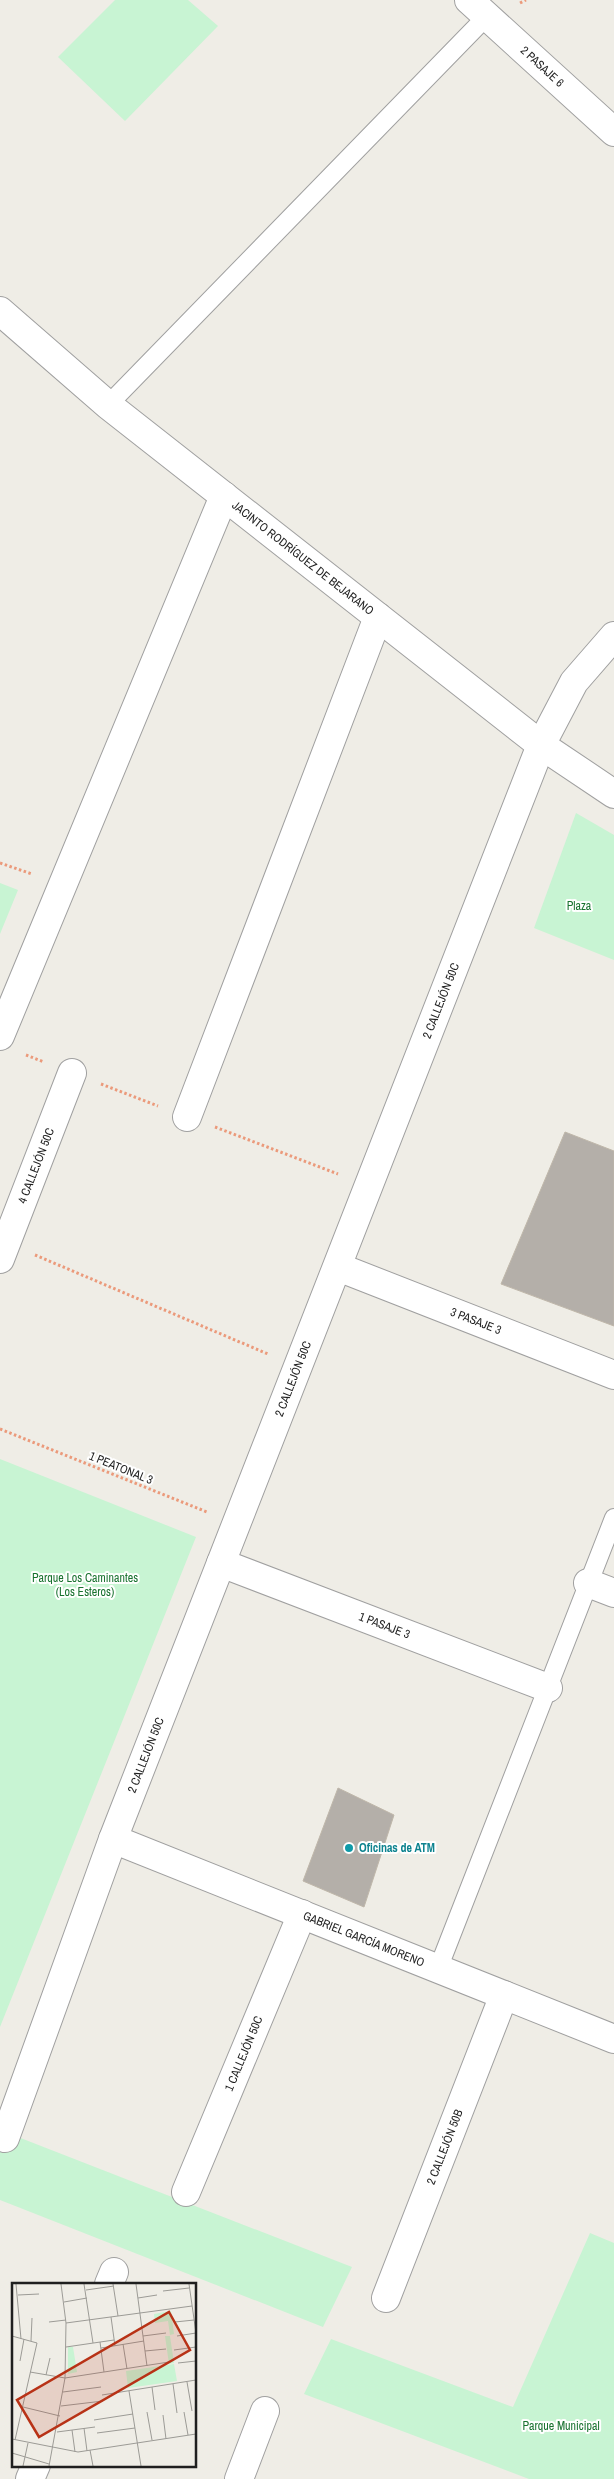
<svg xmlns="http://www.w3.org/2000/svg" width="614" height="2479" viewBox="0 0 614 2479" font-family="'Archivo Narrow',sans-serif">
  <style>
    .park { fill: #c8f4d3 }
    .building { fill: #b4afa9; stroke: #bfb7aa }
    .lines { fill: none; stroke-linecap: round; stroke-linejoin: round }
    .service-casing { stroke: #a0a0a0; stroke-width: 20 }
    .minor-casing { stroke: #a0a0a0; stroke-width: 30 }
    .path { stroke: #eb9a7b; stroke-width: 3; stroke-dasharray: 2.5 2.5; stroke-linecap: butt }
    .service { stroke: #fff; stroke-width: 18 }
    .minor { stroke: #fff; stroke-width: 28 }
    .culture-dot { fill: #0f9aa8; stroke: #fff; stroke-width: 2 }
    .labels { text-anchor: middle; stroke-width: 4; stroke-linejoin: round; paint-order: stroke }
    .street-label { font-size: 12px; fill: #1f1f1f; stroke: #fff }
    .park-label { font-size: 12px; fill: #18722f; stroke: #fff }
    .culture-label { font-size: 12px; font-weight: bold; fill: #0d838f; stroke: #fff; text-anchor: start }
    .inset-road { fill: none; stroke: #9c9b96; stroke-width: 1 }
    .view { fill: #b83216; fill-opacity: 0.15; stroke: #b83216; stroke-width: 2.5 }
    .inset-edge { fill: none; stroke: #1f1f1f; stroke-width: 2.5 }
  </style>
  <rect width="100%" height="100%" fill="#efede6"/>
  <!-- park -->
  <g class="park">
    <path d="M 115,0 L 188,0 L 218,26 L 125,121 L 58,57 Z"/>
    <path d="M 576,813 L 614,835 L 614,960 L 534,928 Z"/>
    <path d="M 0,883 L 18,890 L 0,934 Z"/>
    <path d="M 0,1459 L 196,1537 L 0,2027 Z"/>
    <path d="M 0,2130 L 352,2267 L 323,2327 L 0,2200 Z"/>
    <path d="M 590,2233 L 614,2243 L 614,2479 L 529,2479 L 304,2394 L 331,2339 L 513,2407 Z"/>
  </g>
  <!-- building -->
  <g class="building">
    <path d="M 565,1132 L 614,1151 L 614,1326 L 501,1284 Z"/>
    <path d="M 338,1788 L 394,1815 L 364,1907 L 303,1881 Z"/>
  </g>
  <g class="lines">
    <defs>
      <g id="service">
        <path d="M 108,405 L 487,16"/>
        <path d="M 438,1969 L 614,1518"/>
      </g>
      <g id="minor">
        <path id="s1" d="M 469,0 L 614,132"/>
        <path id="s2" d="M 0,311 L 108,405 L 541,745 L 614,794"/>
        <path d="M 0,1036 L 224,496"/>
        <path d="M 187,1117 L 378,617"/>
        <path id="s3" d="M 0,1259 L 72,1073"/>
        <path id="s4" d="M 338,1267 L 614,1375"/>
        <path id="s5" d="M 221,1563 L 548,1688"/>
        <path d="M 588,1583 L 614,1593"/>
        <path id="s6" d="M 113,1839 L 614,2039"/>
        <path id="s7" d="M 5,2138 L 113,1839 L 541,745 L 574,682 L 614,636"/>
        <path id="s8" d="M 186,2192 L 302,1914"/>
        <path d="M 109,2284 L 114,2272"/>
        <path id="s9" d="M 386,2298 L 504,1995"/>
        <path d="M 30,2479 L 36,2465"/>
        <path d="M 239,2479 L 265,2411"/>
      </g>
    </defs>
    <!-- service casing -->
    <use href="#service" class="service-casing"/>
    <!-- minor casing -->
    <use href="#minor" class="minor-casing"/>
    <!-- path -->
    <g class="path">
      <path d="M 520,3 L 526,0"/>
      <path d="M 0,863 L 32,874"/>
      <path d="M 26,1055 L 44,1062"/>
      <path d="M 101,1084 L 158,1106"/>
      <path d="M 215,1127 L 338,1174"/>
      <path d="M 35,1255 L 268,1354"/>
      <path d="M 0,1429 L 207,1512"/>
    </g>
    <!-- service -->
    <use href="#service" class="service"/>
    <!-- minor -->
    <use href="#minor" class="minor"/>
  </g>
  <!-- markers -->
  <circle class="culture-dot" cx="349" cy="1848" r="5"/>
  <g class="labels">
    <!-- street labels -->
    <g class="street-label">
      <text dy="4" stroke="none"><textPath href="#s1" startOffset="99">2 PASAJE 6</textPath></text>
      <text dy="4" stroke="none"><textPath href="#s2" startOffset="391">JACINTO RODRÍGUEZ DE BEJARANO</textPath></text>
      <text dy="4" stroke="none"><textPath href="#s7" startOffset="1218">2 CALLEJÓN 50C</textPath></text>
      <text dy="4" stroke="none"><textPath href="#s3" startOffset="100">4 CALLEJÓN 50C</textPath></text>
      <text dy="4" stroke="none"><textPath href="#s4" startOffset="148">3 PASAJE 3</textPath></text>
      <text dy="4" stroke="none"><textPath href="#s7" startOffset="812">2 CALLEJÓN 50C</textPath></text>
      <text transform="translate(121 1468) rotate(22)" y="4">1 PEATONAL 3</text>
      <text dy="4" stroke="none"><textPath href="#s5" startOffset="175">1 PASAJE 3</textPath></text>
      <text dy="4" stroke="none"><textPath href="#s7" startOffset="408">2 CALLEJÓN 50C</textPath></text>
      <text dy="4" stroke="none"><textPath href="#s6" startOffset="270">GABRIEL GARCÍA MORENO</textPath></text>
      <text dy="4" stroke="none"><textPath href="#s8" startOffset="150">1 CALLEJÓN 50C</textPath></text>
      <text dy="4" stroke="none"><textPath href="#s9" startOffset="162">2 CALLEJÓN 50B</textPath></text>
    </g>
    <!-- park labels -->
    <g class="park-label">
      <text x="579" y="910">Plaza</text>
      <text x="85" y="1582">Parque Los Caminantes<tspan x="85" dy="14">(Los Esteros)</tspan></text>
      <text x="561" y="2430">Parque Municipal</text>
    </g>
    <!-- culture labels -->
    <g class="culture-label">
      <text x="359" y="1852">Oficinas de ATM</text>
    </g>
  </g>
  <!-- overview -->
  <g transform="translate(12 2283)">
    <rect width="184" height="184" fill="#efede6"/>
    <path d="M 159,28 L 162,51 L 158,52 L 156,38 L 143,40 L 142,31 ZM 153,53 L 158,53 L 162,80 L 157,81 ZM 56,64 L 61,64 L 65,89 L 56,91 ZM 162,81 L 165,98 L 116,105 L 114,88 Z" fill="#c8f4d3"/>
    <path class="inset-road" d="M 4,1 L 9,56M 72,1 L 81,60M 101,1 L 106,33M 124,1 L 135,83M 74,7 L 102,3M 151,8 L 177,5M 6,12 L 27,11M 126,15 L 145,12M 52,19 L 75,15M 99,34 L 103,63M 37,39 L 54,37M 163,39 L 182,37M 54,40 L 180,23M 0,53 L 25,60 L 3,157M 131,53 L 154,50M 165,53 L 184,50 L 177,1M 19,58 L 20,35M 88,59 L 92,89M 111,61 L 115,86M 54,64 L 102,57M 89,65 L 132,58M 162,67 L 184,64M 133,68 L 154,66M 8,78 L 12,56M 166,80 L 184,78M 18,89 L 53,95 L 157,79M 34,92 L 38,75M 175,99 L 180,128M 161,101 L 165,130M 140,104 L 143,127M 117,108 L 129,183M 51,109 L 89,104M 90,112 L 184,97M 49,123 L 91,118M 11,124 L 48,133M 135,129 L 140,157M 172,129 L 176,152M 151,132 L 154,156M 82,137 L 121,131M 72,145 L 75,168M 60,147 L 63,169M 45,149 L 83,144M 85,150 L 123,145M 0,156 L 66,169 L 184,151M 78,167 L 81,183M 0,170 L 37,181M 11,183 L 16,160M 37,183 L 53,95 L 54,40 L 49,1"/>
    <path class="view" d="M 157,29 L 178,67 L 27,154 L 5,117 Z"/>
    <rect width="184" height="184" class="inset-edge"/>
  </g>
</svg>
